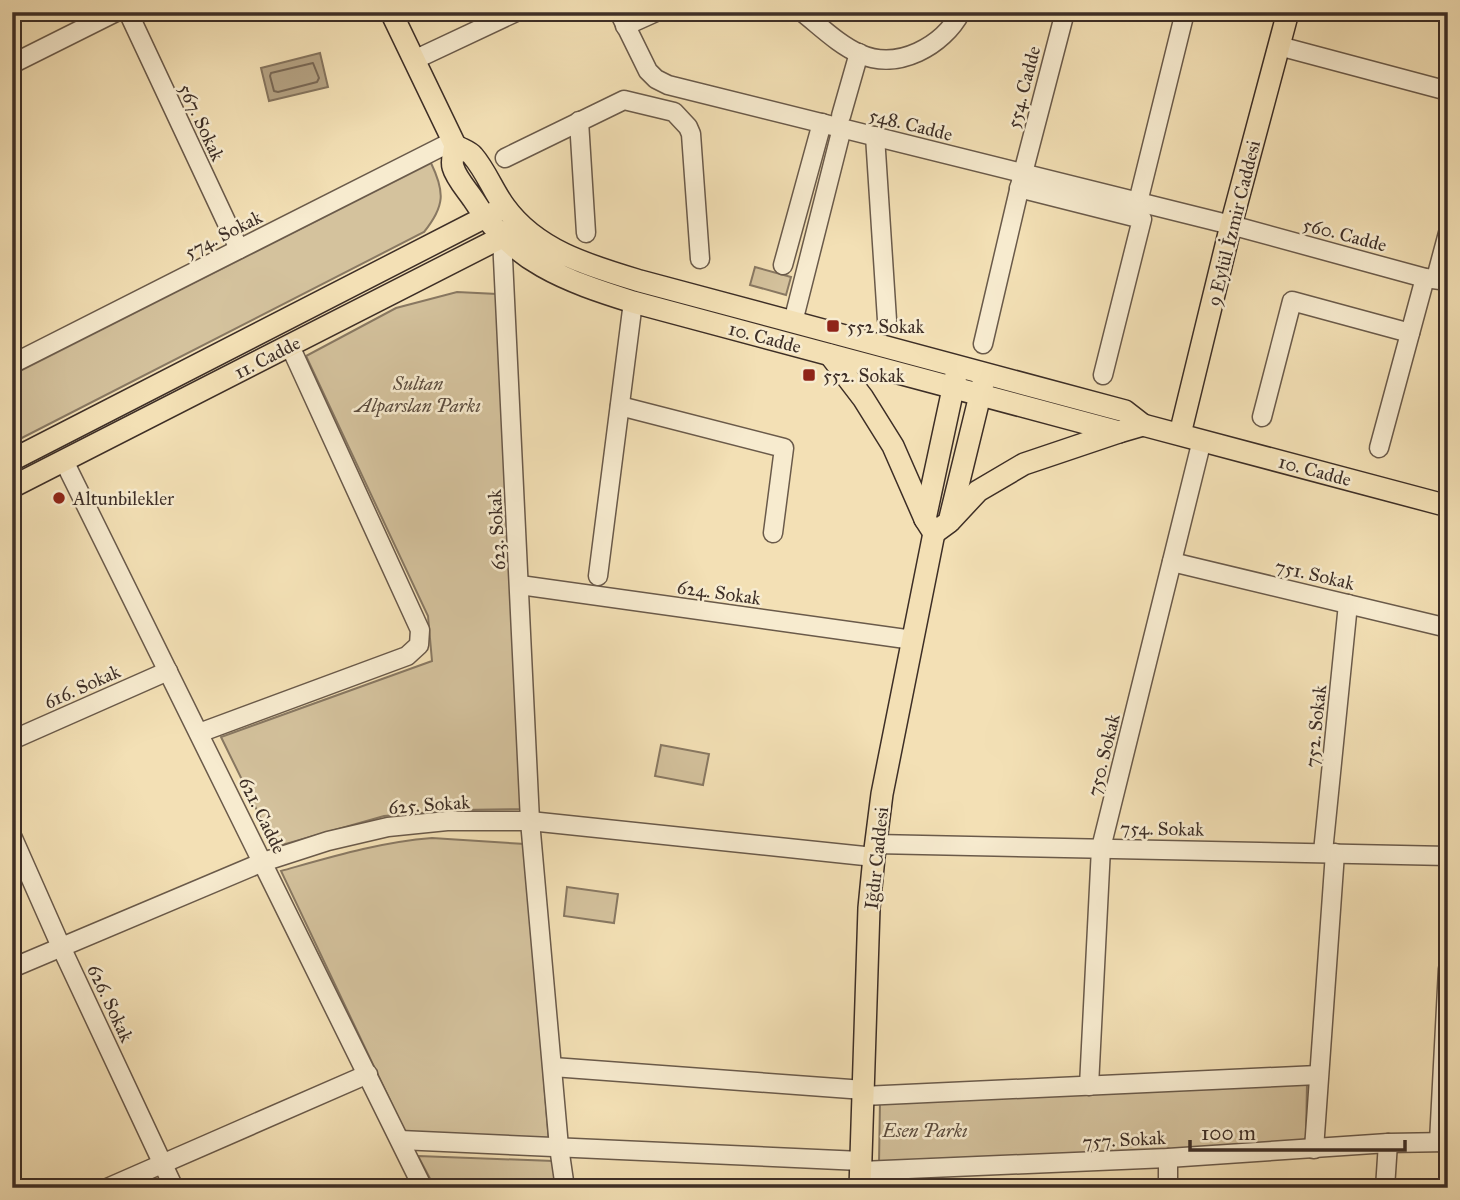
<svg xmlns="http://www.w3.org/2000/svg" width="1460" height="1200" viewBox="0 0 1460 1200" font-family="'IM FELL Great Primer',serif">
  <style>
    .green { fill: #d4c29d; stroke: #887862; stroke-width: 2 }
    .water { fill: #b5a384; stroke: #85745e; stroke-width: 2 }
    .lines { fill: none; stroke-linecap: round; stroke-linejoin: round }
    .shore { stroke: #796855; stroke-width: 2 }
    .minor-casing { stroke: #6a5a4a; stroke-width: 21 }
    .major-casing { stroke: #3d2e26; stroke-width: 24 }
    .minor { stroke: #f7ebcf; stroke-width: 18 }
    .major { stroke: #f3e0b5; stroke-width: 21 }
    .poi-dot { fill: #8f2418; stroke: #f7ebcf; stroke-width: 2.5 }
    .labels { text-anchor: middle; stroke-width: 5; stroke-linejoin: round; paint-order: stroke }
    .street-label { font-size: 19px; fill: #3d2e26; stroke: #f7ebcf }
    .poi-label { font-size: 19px; fill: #3d2e26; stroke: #f7ebcf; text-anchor: start }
    .park-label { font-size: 19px; font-style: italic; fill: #5b4c3e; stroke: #f7ebcf }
  </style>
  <rect width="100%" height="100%" fill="#f3e0b5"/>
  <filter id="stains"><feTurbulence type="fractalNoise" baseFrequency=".00286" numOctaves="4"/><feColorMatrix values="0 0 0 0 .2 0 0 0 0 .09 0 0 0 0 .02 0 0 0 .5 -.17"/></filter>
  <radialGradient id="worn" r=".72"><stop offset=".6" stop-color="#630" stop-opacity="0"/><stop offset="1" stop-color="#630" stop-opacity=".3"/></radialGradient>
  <!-- green -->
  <g class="green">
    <path d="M 431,163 C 445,192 445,206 424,232 L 12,443 L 12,375 Z"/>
    <path d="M 755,267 L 791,277 L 786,295 L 750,285 Z"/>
    <path d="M 457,292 L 497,294 L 524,809 L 458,810 L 384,816 L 275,847 L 221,737 L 432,661 L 428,616 L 306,356 L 396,308 Z"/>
    <path d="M 661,745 L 709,754 L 703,785 L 655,776 Z"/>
    <path d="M 432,838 L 525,844 L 549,1143 L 407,1136 L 281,871 C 331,857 380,842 432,838 Z"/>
    <path d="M 567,887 L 618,894 L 614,923 L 564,916 Z"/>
    <path d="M 1307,1083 L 1306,1137 L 1301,1145 L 879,1164 L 880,1100 Z"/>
    <path d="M 418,1156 L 554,1161 L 558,1188 L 435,1188 Z"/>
  </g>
  <!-- water -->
  <path class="water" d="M 320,53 L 328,87 L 269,101 L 261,68 Z"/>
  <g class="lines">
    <!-- shore -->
    <path class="shore" d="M 313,63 L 319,78 L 317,82 L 278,92 L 274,91 L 270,76 L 271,73 Z"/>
    <defs>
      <g id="minor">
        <path d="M 128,12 L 239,249"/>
        <path d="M 619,12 L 648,71 L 656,79 L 668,85 L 1231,225 L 1425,278 L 1448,281"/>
        <path d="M 802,12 C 820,26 839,45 860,54 C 898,71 943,46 961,12"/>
        <path d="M 625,26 L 656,12"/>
        <path d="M 1279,46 L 1448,91"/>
        <path d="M 414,60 L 516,12"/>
        <path d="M 12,64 L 116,12"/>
        <path d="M 841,116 L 859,53"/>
        <path d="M 579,121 L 586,233"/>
        <path d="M 875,136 L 887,320"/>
        <path d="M 505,158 L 624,100 L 674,112 L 688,127 L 691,134 L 700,259"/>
        <path d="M 1019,188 L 1142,219 L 1103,375"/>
        <path d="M 1138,202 L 1185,12"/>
        <path d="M 502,238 L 530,821 L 559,1147 L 565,1188"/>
        <path d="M 783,265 L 822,123"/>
        <path d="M 1436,278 L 1448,233"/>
        <path d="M 793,322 L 842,128"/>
        <path d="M 983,344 L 1023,173 L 1065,12"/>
        <path d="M 12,364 L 453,141"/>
        <path d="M 620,406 L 784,448 L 773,533"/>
        <path d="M 1262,417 L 1292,301 L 1410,333"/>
        <path d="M 1379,448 L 1425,278"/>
        <path d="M 64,461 L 423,1188"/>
        <path d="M 1172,562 L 1448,628"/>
        <path d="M 598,576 L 633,302"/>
        <path d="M 520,585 L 913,640"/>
        <path d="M 199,733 L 407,656 L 419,645 L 420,630 L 290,346"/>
        <path d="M 12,740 L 168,671"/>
        <path d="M 12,836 L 62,949 L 174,1188"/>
        <path d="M 875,844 L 1448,856"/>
        <path d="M 1323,852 L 1348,604"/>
        <path d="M 12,968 L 263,862 L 328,841 L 388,827 L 447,821 L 530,821 L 874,857"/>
        <path d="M 553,1067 L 864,1090"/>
        <path d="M 1089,1086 L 1101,848 L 1202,440"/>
        <path d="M 863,1096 L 1318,1075"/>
        <path d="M 400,1140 L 861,1161"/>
        <path d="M 1439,1142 L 1448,969"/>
        <path d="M 1314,1149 L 1335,853"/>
        <path d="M 1168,1158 L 1168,1188"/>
        <path d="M 861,1171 L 1168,1158 L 1388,1143 L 1448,1142"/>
        <path d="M 107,1188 L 368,1074"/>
        <path d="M 1385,1188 L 1388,1143"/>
      </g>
      <g id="major">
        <path d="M 391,12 L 455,145 C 454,152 451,161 453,167 C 456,178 467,190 473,199 C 512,262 566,281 633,302 L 1119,432 L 1143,425 L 1125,411 L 640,281 C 590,266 537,251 505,207 C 493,191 486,171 473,156 C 469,151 460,149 455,145"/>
        <path d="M 830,355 L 863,398 L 893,446 L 925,519"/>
        <path d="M 956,375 L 925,519 L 934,533 L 949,522 L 983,383"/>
        <path d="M 1143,425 L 1448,506"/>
        <path d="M 1180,434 L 1231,225 L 1288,12"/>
        <path d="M 12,460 L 497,211"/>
        <path d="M 12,487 L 512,232"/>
        <path d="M 950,521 L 978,491 L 1024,464 L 1119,432"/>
        <path d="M 860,1188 L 869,908 L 874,857 L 882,794 L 934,533"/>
      </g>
    </defs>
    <!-- minor casing -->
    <use href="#minor" class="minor-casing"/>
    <!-- major casing -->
    <use href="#major" class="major-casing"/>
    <!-- minor -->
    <use href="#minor" class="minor"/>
    <!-- major -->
    <use href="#major" class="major"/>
  </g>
  <!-- markers -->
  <g class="poi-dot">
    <rect x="826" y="319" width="14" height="14" rx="3.5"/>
    <rect x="802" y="368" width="14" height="14" rx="3.5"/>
    <circle cx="59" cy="498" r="7"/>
  </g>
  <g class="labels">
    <!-- street labels -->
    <g class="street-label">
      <text transform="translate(1023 87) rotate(-75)" y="7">554. Cadde</text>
      <text transform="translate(202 122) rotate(65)" y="7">567. Sokak</text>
      <text transform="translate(911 124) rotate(14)" y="7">548. Cadde</text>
      <text transform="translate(1233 223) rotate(-76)" y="7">9 Eylül İzmir Caddesi</text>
      <text transform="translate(223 234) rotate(-27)" y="7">574. Sokak</text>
      <text transform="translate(1345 234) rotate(15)" y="7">560. Cadde</text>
      <text transform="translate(765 337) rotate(15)" y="7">10. Cadde</text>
      <text transform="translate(267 357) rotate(-27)" y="7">11. Cadde</text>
      <text transform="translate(1315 470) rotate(15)" y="7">10. Cadde</text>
      <text transform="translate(496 530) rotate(-93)" y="7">623. Sokak</text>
      <text transform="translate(1315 574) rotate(13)" y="7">751. Sokak</text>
      <text transform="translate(719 592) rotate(8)" y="7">624. Sokak</text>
      <text transform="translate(82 686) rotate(-24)" y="7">616. Sokak</text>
      <text transform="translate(1315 726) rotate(-84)" y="7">752. Sokak</text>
      <text transform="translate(1103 755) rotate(-76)" y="7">750. Sokak</text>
      <text transform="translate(429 804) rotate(-4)" y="7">625. Sokak</text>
      <text transform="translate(263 815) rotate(64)" y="7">621. Cadde</text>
      <text transform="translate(1162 828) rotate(1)" y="7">754. Sokak</text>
      <text transform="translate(876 858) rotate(-84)" y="7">Iğdır Caddesi</text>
      <text transform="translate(111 1003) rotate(65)" y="7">626. Sokak</text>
      <text transform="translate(1124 1139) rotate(-3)" y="7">757. Sokak</text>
    </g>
    <!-- poi labels -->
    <g class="poi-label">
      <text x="847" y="333">552 Sokak</text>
      <text x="823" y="382">552. Sokak</text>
      <text x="73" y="505">Altunbilekler</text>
    </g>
    <!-- park labels -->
    <g class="park-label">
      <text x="418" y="390">Sultan<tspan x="418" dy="22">Alparslan Parkı</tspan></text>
      <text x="925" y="1137">Esen Parkı</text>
    </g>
  </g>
  <!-- margin -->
  <rect width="1460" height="1200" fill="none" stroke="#f3e0b5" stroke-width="42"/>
  <rect x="14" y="14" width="1432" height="1172" fill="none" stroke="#3d2e26" stroke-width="3.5"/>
  <rect x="21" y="21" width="1418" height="1158" fill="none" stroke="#3d2e26" stroke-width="2"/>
  <!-- scale -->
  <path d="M1190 1140v10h215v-10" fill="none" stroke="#3d2e26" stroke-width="3.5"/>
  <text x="1201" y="1140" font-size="21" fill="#3d2e26" stroke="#f7ebcf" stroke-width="5" paint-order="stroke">100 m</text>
  <rect width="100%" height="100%" filter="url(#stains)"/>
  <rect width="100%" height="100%" fill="url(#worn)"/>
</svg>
